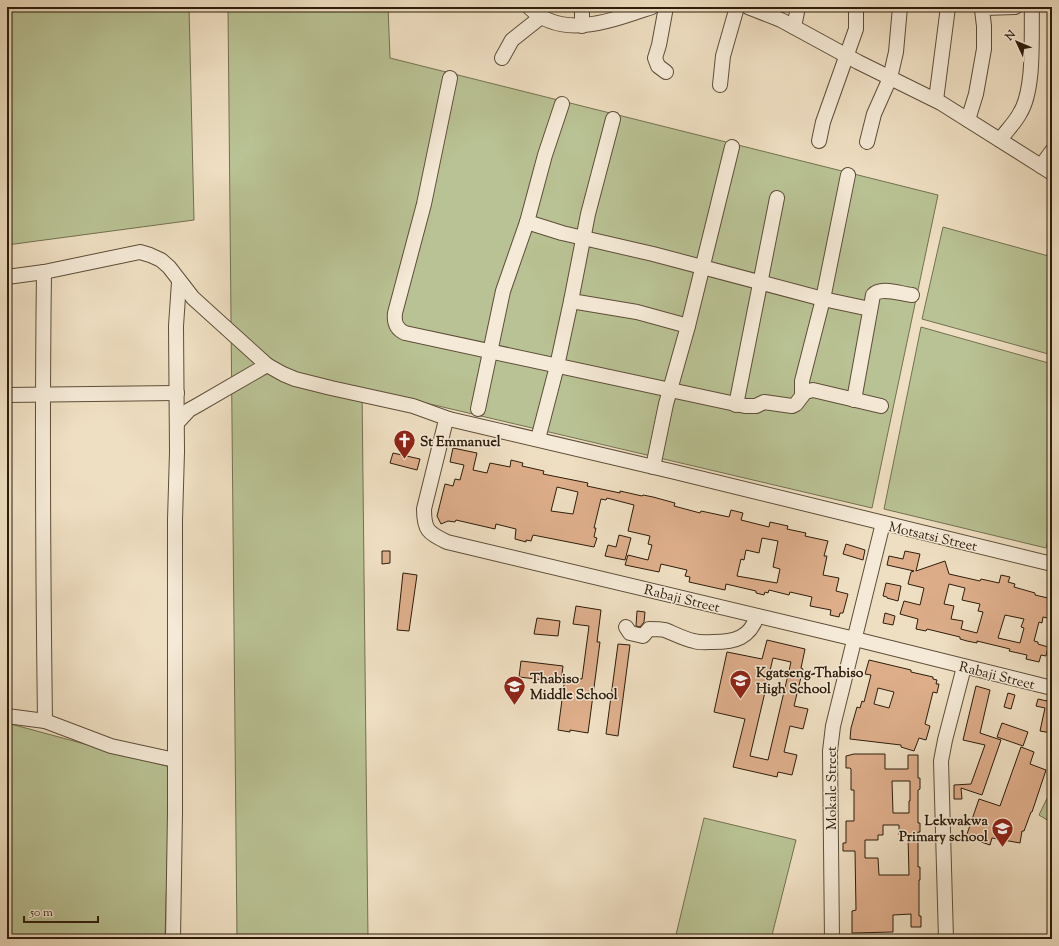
<svg xmlns="http://www.w3.org/2000/svg" width="1059" height="946" viewBox="0 0 1059 946" font-family="'Sorts Mill Goudy',serif">
  <style>
    .green { fill: #b9c294; stroke: #737050 }
    .building { fill: #deae8b; stroke: #2d1d0b; fill-rule: evenodd }
    .lines { fill: none; stroke-linecap: round; stroke-linejoin: round }
    .minor-casing { stroke: #5e4e39; stroke-width: 16 }
    .minor { stroke: #f5ead7; stroke-width: 14 }
    .labels { text-anchor: middle; stroke-width: 3; stroke-linejoin: round; paint-order: stroke }
    .poi-label { font-size: 14px; font-weight: bold; fill: #2d1d0b; stroke: #f5ead7; text-anchor: start }
    .street-label { font-size: 14px; fill: #2d1d0b; stroke: #f5ead7 }
  </style>
  <rect width="100%" height="100%" fill="#efdfc2"/>
  <filter id="stains"><feTurbulence type="fractalNoise" baseFrequency=".005" numOctaves="4"/><feColorMatrix values="0 0 0 0 .2 0 0 0 0 .09 0 0 0 0 .02 0 0 0 .5 -.17"/></filter>
  <radialGradient id="worn" r=".72"><stop offset=".6" stop-color="#630" stop-opacity="0"/><stop offset="1" stop-color="#630" stop-opacity=".3"/></radialGradient>
  <!-- green -->
  <g class="green">
    <path d="M 7,7 L 189,7 L 194,220 L 7,245 Z"/>
    <path d="M 228,7 L 388,7 L 390,58 L 938,195 L 872,508 L 362,388 L 368,939 L 237,939 Z"/>
    <path d="M 943,227 L 1052,257 L 1052,355 L 922,319 Z"/>
    <path d="M 921,327 L 1052,364 L 1052,522 L 1046,548 L 884,509 Z"/>
    <path d="M 7,723 L 170,767 L 165,939 L 7,939 Z"/>
    <path d="M 1052,788 L 1052,823 L 1039,815 Z"/>
    <path d="M 704,818 L 796,840 L 771,939 L 675,939 Z"/>
  </g>
  <!-- building -->
  <g class="building">
    <path d="M 453,448 L 477,453 L 473,470 L 487,473 L 490,463 L 510,467 L 511,460 L 523,463 L 522,466 L 544,471 L 543,474 L 588,483 L 587,486 L 620,493 L 620,491 L 642,496 L 643,495 L 653,497 L 675,503 L 674,506 L 700,513 L 701,511 L 729,517 L 731,510 L 743,513 L 741,520 L 769,527 L 770,522 L 788,526 L 787,529 L 806,533 L 805,536 L 828,541 L 824,556 L 827,556 L 823,575 L 839,578 L 836,591 L 848,594 L 843,613 L 840,613 L 839,617 L 830,615 L 831,610 L 810,606 L 812,597 L 790,592 L 789,595 L 769,590 L 768,593 L 765,592 L 764,595 L 756,593 L 756,591 L 726,584 L 725,590 L 689,582 L 690,577 L 685,576 L 687,570 L 661,564 L 659,572 L 625,565 L 628,555 L 648,560 L 652,545 L 648,544 L 650,536 L 628,531 L 634,505 L 607,498 L 606,500 L 601,499 L 594,528 L 596,528 L 594,537 L 597,538 L 594,547 L 533,535 L 531,541 L 526,540 L 526,542 L 515,539 L 516,529 L 496,524 L 495,529 L 456,520 L 455,522 L 448,521 L 441,524 L 437,516 L 445,484 L 453,486 L 455,479 L 460,480 L 464,465 L 450,462 ZM 557,487 L 578,492 L 573,514 L 551,511 ZM 762,538 L 778,541 L 773,567 L 780,569 L 777,583 L 737,576 L 741,559 L 744,560 L 746,550 L 759,553 Z"/>
    <path d="M 393,453 L 420,459 L 417,470 L 390,463 Z"/>
    <path d="M 619,535 L 631,538 L 625,560 L 605,556 L 608,545 L 616,547 Z"/>
    <path d="M 846,544 L 865,550 L 863,560 L 843,554 Z"/>
    <path d="M 382,551 L 390,551 L 390,563 L 382,564 Z"/>
    <path d="M 905,551 L 920,554 L 916,571 L 945,561 L 949,574 L 980,581 L 981,579 L 999,583 L 1001,575 L 1010,577 L 1008,582 L 1015,584 L 1014,587 L 1035,593 L 1035,595 L 1052,599 L 1052,619 L 1043,617 L 1042,623 L 1039,622 L 1034,641 L 1038,642 L 1038,644 L 1048,647 L 1046,656 L 1041,655 L 1039,662 L 1026,659 L 1027,655 L 1009,651 L 1010,649 L 977,641 L 977,643 L 967,641 L 960,639 L 960,637 L 927,629 L 926,631 L 916,629 L 918,619 L 900,614 L 904,601 L 920,605 L 924,588 L 908,584 L 911,572 L 914,571 L 887,565 L 889,556 L 903,559 ZM 949,584 L 965,588 L 962,600 L 980,604 L 978,611 L 983,612 L 977,633 L 961,629 L 963,621 L 951,619 L 954,606 L 944,604 ZM 1005,615 L 1024,619 L 1021,627 L 1024,628 L 1020,643 L 998,638 Z"/>
    <path d="M 403,573 L 417,575 L 409,631 L 397,630 Z"/>
    <path d="M 886,583 L 901,586 L 898,601 L 887,598 L 887,597 L 883,596 Z"/>
    <path d="M 576,606 L 601,610 L 597,642 L 600,642 L 588,733 L 570,730 L 570,732 L 558,730 L 565,677 L 582,679 L 589,626 L 573,624 Z"/>
    <path d="M 637,611 L 645,612 L 644,622 L 640,627 L 636,626 Z"/>
    <path d="M 885,613 L 895,616 L 893,625 L 883,623 Z"/>
    <path d="M 537,618 L 560,621 L 558,636 L 534,634 Z"/>
    <path d="M 767,640 L 805,649 L 801,668 L 803,669 L 794,706 L 808,709 L 803,729 L 790,726 L 784,752 L 797,755 L 792,775 L 778,772 L 777,777 L 733,767 L 745,719 L 714,712 L 727,652 L 762,659 ZM 773,658 L 791,662 L 768,760 L 750,756 Z"/>
    <path d="M 618,644 L 630,645 L 618,736 L 606,734 Z"/>
    <path d="M 869,660 L 911,670 L 911,672 L 933,677 L 933,679 L 937,680 L 936,684 L 939,684 L 937,693 L 933,692 L 925,724 L 930,726 L 926,740 L 919,738 L 914,751 L 901,747 L 901,745 L 850,739 L 851,728 L 857,707 L 860,708 L 862,701 L 864,702 L 871,675 L 865,674 ZM 878,688 L 894,692 L 889,708 L 874,704 Z"/>
    <path d="M 521,661 L 563,666 L 561,682 L 519,677 Z"/>
    <path d="M 976,686 L 990,690 L 980,733 L 1001,740 L 982,795 L 961,788 L 962,799 L 954,799 L 954,785 L 971,784 L 985,745 L 963,740 Z"/>
    <path d="M 1008,693 L 1015,695 L 1011,709 L 1004,707 Z"/>
    <path d="M 1048,696 L 1052,696 L 1052,727 L 1051,733 L 1040,731 L 1045,708 L 1036,706 L 1038,699 L 1047,701 Z"/>
    <path d="M 1002,723 L 1028,732 L 1023,746 L 997,737 Z"/>
    <path d="M 1021,747 L 1034,752 L 1030,764 L 1046,770 L 1032,812 L 1031,812 L 1024,831 L 1022,831 L 1020,843 L 992,838 L 990,845 L 966,837 L 979,799 L 1000,806 Z"/>
    <path d="M 854,754 L 885,754 L 885,769 L 908,769 L 908,755 L 918,755 L 918,778 L 920,778 L 920,789 L 918,790 L 918,823 L 920,823 L 920,832 L 918,832 L 918,867 L 920,867 L 920,880 L 919,880 L 919,916 L 921,916 L 921,927 L 911,927 L 911,914 L 893,915 L 893,932 L 852,933 L 852,911 L 856,910 L 855,851 L 843,851 L 843,843 L 846,843 L 846,821 L 854,821 L 854,790 L 851,790 L 851,769 L 850,768 L 846,768 L 846,756 ZM 892,781 L 910,781 L 910,801 L 909,801 L 909,813 L 893,813 ZM 883,825 L 899,825 L 899,835 L 908,835 L 909,875 L 879,875 L 878,858 L 865,858 L 865,840 L 878,840 L 878,835 L 883,835 Z"/>
  </g>
  <g class="lines">
    <defs>
      <g id="minor">
        <path d="M 529,7 C 562,41 613,20 652,7"/>
        <path d="M 666,7 L 659,45 L 655,58 L 658,66 L 666,72"/>
        <path d="M 748,7 L 781,20 L 858,62 L 941,103 L 1052,173"/>
        <path d="M 582,26 L 582,7"/>
        <path d="M 794,27 L 798,7"/>
        <path d="M 502,58 L 512,40 L 541,17"/>
        <path d="M 450,78 L 424,204 L 395,313 C 394,322 396,329 405,333 L 745,406 L 756,406 L 764,402 L 792,406 L 796,404 L 805,392 L 813,390 L 881,406"/>
        <path d="M 720,85 L 723,56 L 737,7"/>
        <path d="M 936,100 L 948,7"/>
        <path d="M 968,120 L 976,94 L 984,49 L 984,26 L 982,10 L 985,8 L 1015,7"/>
        <path d="M 1000,140 C 1006,131 1015,123 1020,113 C 1035,89 1031,36 1032,7"/>
        <path d="M 819,141 L 823,122 L 856,29 L 856,7"/>
        <path d="M 867,142 L 874,114 L 890,78 L 896,52 L 900,7"/>
        <path d="M 1041,166 L 1052,151"/>
        <path d="M 527,222 L 562,233 L 653,254 L 823,299 L 870,309"/>
        <path d="M 44,272 C 42,421 43,571 45,721"/>
        <path d="M 7,277 L 44,272 L 140,252 L 150,255 L 161,260 L 169,267 L 193,298 L 267,365 L 283,374 L 295,379 L 331,388 L 413,406 L 449,419 L 675,472 L 1052,564"/>
        <path d="M 571,301 L 637,312 L 688,326"/>
        <path d="M 7,395 L 177,393"/>
        <path d="M 802,396 L 802,381 L 823,299 L 848,175"/>
        <path d="M 854,400 L 873,295 C 881,286 901,294 912,295"/>
        <path d="M 736,405 L 777,198"/>
        <path d="M 478,409 L 503,291 L 527,222 L 545,155 L 562,104"/>
        <path d="M 449,419 L 445,424 L 424,509 C 424,530 428,533 447,542 L 855,639 L 1052,688"/>
        <path d="M 177,423 L 189,410 L 198,405 L 267,365"/>
        <path d="M 538,439 L 557,366 L 571,301 L 588,214 L 613,119"/>
        <path d="M 653,467 L 666,404 L 688,326 L 732,147"/>
        <path d="M 626,627 L 630,633 L 643,636 L 649,629 C 654,629 660,629 665,630 C 675,634 684,639 694,641 C 700,643 707,642 713,642 C 735,642 750,638 757,616"/>
        <path d="M 7,716 L 45,721 L 111,746 L 175,760"/>
        <path d="M 173,939 L 175,812 L 175,520 L 177,452 L 176,326 L 179,282"/>
        <path d="M 832,939 L 830,751 L 833,726 L 883,523"/>
        <path d="M 946,939 L 941,761 L 945,740 L 964,667"/>
      </g>
    </defs>
    <!-- minor casing -->
    <use href="#minor" class="minor-casing"/>
    <!-- minor -->
    <use href="#minor" class="minor"/>
  </g>
  <!-- icons -->
  <defs>
    <symbol id="church-pin" viewBox="-11 -11 22 30"><path d="M0 17L-7.5 6A9.5 9.5 0 1 1 7.5 6Z" fill="#8f2418" stroke="#f5ead7"/><path d="M-1.2-6h2.4v3.5h3.3v2.4h-3.3V6h-2.4V-.1h-3.3v-2.4h3.3Z" fill="#fff"/></symbol>
    <symbol id="school-pin" viewBox="-11 -11 22 30"><path d="M0 17L-7.5 6A9.5 9.5 0 1 1 7.5 6Z" fill="#8f2418" stroke="#f5ead7"/><path d="M0-5L7-2L0 1L-7-2ZM-4 1L0 2.5L4 1V4Q0 6-4 4Z" fill="#fff"/></symbol>
  </defs>
  <g fill-rule="evenodd">
    <use href="#church-pin" x="392" y="428" width="25" height="34"/>
    <use href="#school-pin" x="728" y="668" width="25" height="34"/>
    <use href="#school-pin" x="502" y="674" width="25" height="34"/>
    <use href="#school-pin" x="990" y="816" width="25" height="34"/>
  </g>
  <g class="labels">
    <!-- poi labels -->
    <g class="poi-label">
      <text x="420" y="446">St Emmanuel</text>
      <text x="756" y="677">Kgatseng-Thabiso<tspan x="756" dy="16">High School</tspan></text>
      <text x="530" y="683">Thabiso<tspan x="530" dy="16">Middle School</tspan></text>
      <text x="988" y="825" text-anchor="end">Lekwakwa<tspan x="988" dy="16">Primary school</tspan></text>
    </g>
    <!-- street labels -->
    <g class="street-label">
      <text transform="translate(933 536) rotate(13)" y="5">Motsatsi Street</text>
      <text transform="translate(682 598) rotate(14)" y="5">Rabaji Street</text>
      <text transform="translate(997 675) rotate(14)" y="5">Rabaji Street</text>
      <text transform="translate(831 788) rotate(-90)" y="5">Mokale Street</text>
    </g>
  </g>
  <!-- margin -->
  <rect width="1059" height="946" fill="none" stroke="#efdfc2" stroke-width="24"/>
  <rect x="8" y="8" width="1043" height="930" fill="none" stroke="#2d1d0b" stroke-width="2"/>
  <rect x="12" y="12" width="1035" height="922" fill="none" stroke="#2d1d0b"/>
  <!-- north arrow -->
  <g transform="translate(1017 42) rotate(314)" stroke="#f5ead7" stroke-width="3" paint-order="stroke">
  <path d="M0-3L7 15L0 10L-7 15Z" fill="#2d1d0b"/>
  <text y="-6" font-size="11" font-weight="bold" text-anchor="middle" fill="#2d1d0b">N</text>
  </g>
  <!-- scale -->
  <path d="M24 916v6h74v-6" fill="none" stroke="#2d1d0b" stroke-width="2"/>
  <text x="30" y="916" font-size="12" fill="#2d1d0b" stroke="#f5ead7" stroke-width="3" paint-order="stroke">50 m</text>
  <rect width="100%" height="100%" filter="url(#stains)"/>
  <rect width="100%" height="100%" fill="url(#worn)"/>
</svg>
